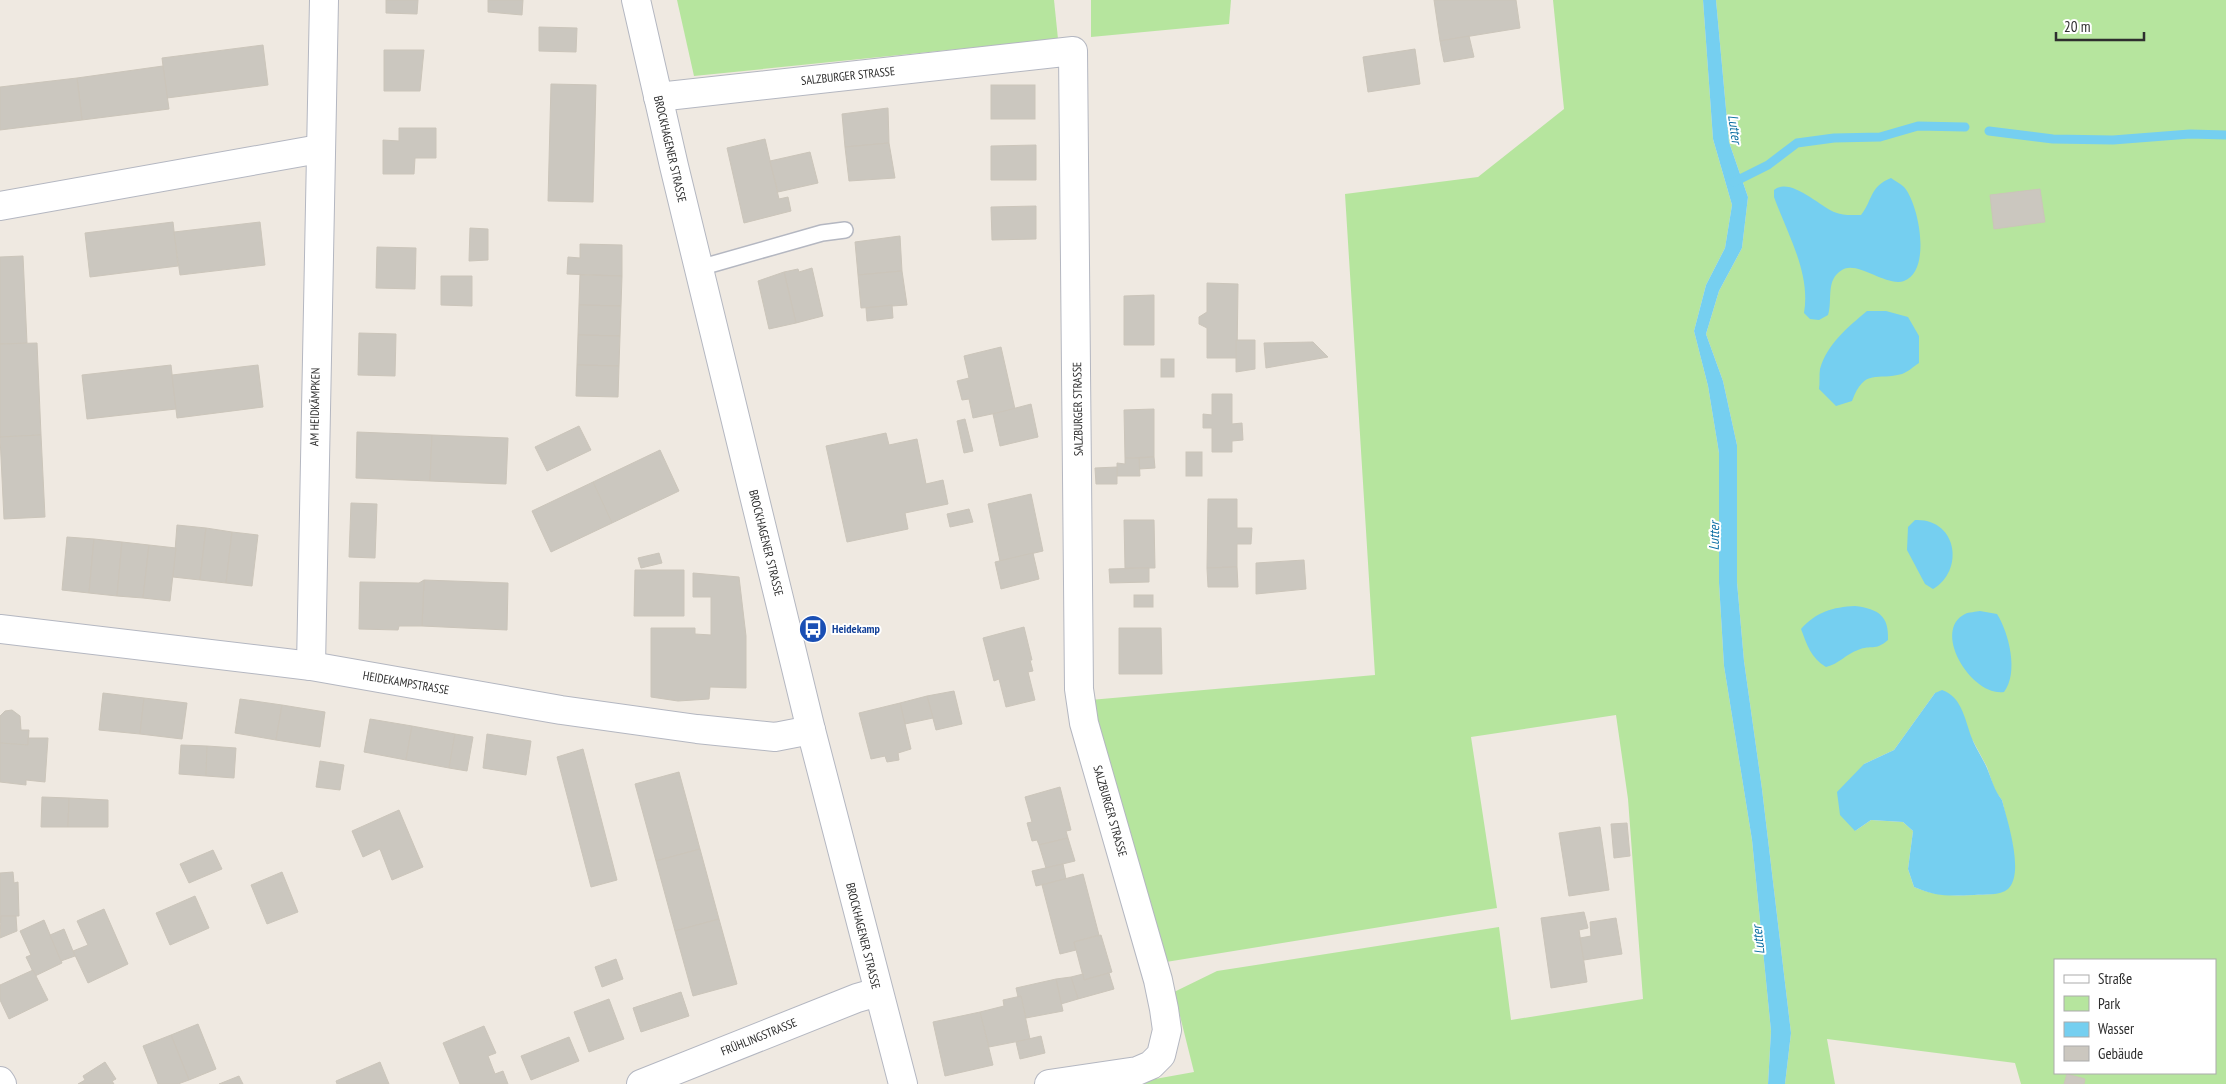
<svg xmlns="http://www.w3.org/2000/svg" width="2226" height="1084" viewBox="0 0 2226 1084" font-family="'PT Sans Narrow',sans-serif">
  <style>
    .green { fill: #b6e59e; fill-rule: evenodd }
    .water { fill: #75cff0 }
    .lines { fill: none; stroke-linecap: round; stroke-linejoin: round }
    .stream { stroke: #75cff0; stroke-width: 9 }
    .building { fill: #cbc7bf; stroke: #cbc5ba }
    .service-casing { stroke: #b4b7c1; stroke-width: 18 }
    .minor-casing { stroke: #b4b7c1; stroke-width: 30 }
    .secondary-casing { stroke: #b4b7c1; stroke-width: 30 }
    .service { stroke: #fff; stroke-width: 15 }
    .minor { stroke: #fff; stroke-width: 28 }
    .secondary { stroke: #fff; stroke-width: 28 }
    .labels { text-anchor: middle; stroke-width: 4; stroke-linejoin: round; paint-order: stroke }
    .street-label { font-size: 12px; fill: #2e2e2e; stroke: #fff }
    .transit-label { font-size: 12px; font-weight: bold; fill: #164399; stroke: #fff; text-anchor: start }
    .water-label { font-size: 14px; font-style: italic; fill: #0d6fa3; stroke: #fff }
  </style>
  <rect width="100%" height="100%" fill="#efe9e1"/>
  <!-- green -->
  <g class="green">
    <path d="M 677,0 L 1054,0 L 1058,39 L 694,76 Z"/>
    <path d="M 1091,0 L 1231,0 L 1229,24 L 1091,37 Z"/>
    <path d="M 1553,0 L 1703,0 L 1713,139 L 1732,205 L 1725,248 L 1706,285 L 1694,331 L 1708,386 L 1719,453 L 1719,583 L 1724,666 L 1752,840 L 1771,1031 L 1768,1084 L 1127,1084 L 1194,1072 L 1174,992 L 1217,971 L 1499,927 L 1511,1020 L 1643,999 L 1628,799 L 1616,715 L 1471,737 L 1497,908 L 1166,962 L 1090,700 L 1375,675 L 1345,194 L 1478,177 L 1564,109 Z"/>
    <path d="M 1716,0 L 2226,0 L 2226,1084 L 2021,1084 L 2015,1063 L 1827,1039 L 1835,1084 L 1785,1084 L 1791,1033 L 1762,789 L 1744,661 L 1737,582 L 1737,445 L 1723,381 L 1706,334 L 1719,291 L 1742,248 L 1748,197 L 1729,142 ZM 1935,693 L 1973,741 L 1987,767 L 1995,791 L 2002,800 L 2013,847 L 1994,894 C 1963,895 1943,899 1914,887 L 1908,869 L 1913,831 L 1903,822 L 1871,820 L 1855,831 L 1864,764 L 1894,750 ZM 2055,960 L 2215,960 L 2215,1073 L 2055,1073 Z"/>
  </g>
  <!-- water -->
  <g class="water">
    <path d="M 1703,0 L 1716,0 L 1729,142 L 1748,197 L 1742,248 L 1719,291 L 1706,334 L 1723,381 L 1737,445 L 1737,582 L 1744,661 L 1762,789 L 1791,1033 L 1785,1084 L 1768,1084 L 1771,1031 L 1752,840 L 1724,666 L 1719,583 L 1719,453 L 1708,386 L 1694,331 L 1706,285 L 1725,248 L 1732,205 L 1713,139 Z"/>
    <path d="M 1891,178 C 1895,181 1901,184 1904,187 C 1919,204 1932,271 1904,281 C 1886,287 1857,260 1842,270 C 1825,280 1833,300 1828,315 L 1819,320 L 1810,319 L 1804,313 C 1811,273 1787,233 1774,197 L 1774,190 C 1790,177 1818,205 1834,212 C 1843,216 1852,215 1861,215 C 1873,200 1869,187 1891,178 Z"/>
    <path d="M 1867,311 L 1886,311 L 1908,317 L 1919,336 L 1919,363 C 1914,366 1908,372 1902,374 C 1877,381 1865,367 1852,401 L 1836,406 L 1819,389 C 1820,383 1819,375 1820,369 C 1827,344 1848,327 1867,311 Z"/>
    <path d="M 1915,520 C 1957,518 1965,570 1933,589 L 1925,584 L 1907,550 L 1908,527 Z"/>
    <path d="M 1855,606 C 1879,609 1889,616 1888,640 C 1874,652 1872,644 1858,650 C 1846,654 1839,664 1826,667 C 1811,658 1807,645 1801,629 C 1816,612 1833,607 1855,606 Z"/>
    <path d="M 1980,611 L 1997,614 C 2009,633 2019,673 2004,692 C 1972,697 1931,631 1965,614 C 1969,612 1976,612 1980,611 Z"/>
    <path d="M 1942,690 C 1963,697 1965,722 1973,741 C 1977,750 1983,759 1987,768 C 1992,780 1994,790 2002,800 C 2007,820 2025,873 2008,889 C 2000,896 1984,894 1974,895 C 1949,896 1937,897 1914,887 L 1908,869 L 1913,831 L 1903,822 L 1871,820 L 1855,831 L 1840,815 L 1837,792 L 1864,764 L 1894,750 L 1935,693 Z"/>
  </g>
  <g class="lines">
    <!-- stream -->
    <g class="stream">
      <path d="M 1989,131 L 2053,139 L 2113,140 L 2190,134 L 2226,135"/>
      <path d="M 1734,182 L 1768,165 L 1797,143 L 1834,138 L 1880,137 L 1918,126 L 1965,127"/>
    </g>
  </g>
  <!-- building -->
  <g class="building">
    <path d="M 386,0 L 418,0 L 417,14 L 386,13 Z"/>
    <path d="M 488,0 L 523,0 L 522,15 L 488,12 Z"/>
    <path d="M 1434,0 L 1516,0 L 1520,28 L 1440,41 Z"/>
    <path d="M 539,27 L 577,28 L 576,52 L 539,51 Z"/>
    <path d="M 1469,36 L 1474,57 L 1444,62 L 1440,41 Z"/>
    <path d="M 263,45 L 268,85 L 167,98 L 162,58 Z"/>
    <path d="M 1415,49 L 1420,84 L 1368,92 L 1363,57 Z"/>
    <path d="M 384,50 L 424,50 L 420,91 L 384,91 Z"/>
    <path d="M 163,66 L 169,109 L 82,120 L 77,78 Z"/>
    <path d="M 77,78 L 82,120 L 0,130 L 0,87 Z"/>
    <path d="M 551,84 L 596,85 L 593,202 L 548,201 Z"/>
    <rect x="991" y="85" width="44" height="34"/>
    <path d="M 888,108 L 889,143 L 845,147 L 842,114 Z"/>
    <path d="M 399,128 L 436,128 L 436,158 L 415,158 L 414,174 L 383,174 L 383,140 L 399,141 Z"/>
    <path d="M 765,139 L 779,199 L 788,197 L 791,211 L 744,223 L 727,148 Z"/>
    <path d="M 889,143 L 895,178 L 849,181 L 845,147 Z"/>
    <path d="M 1036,145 L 1036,180 L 991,180 L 991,146 Z"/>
    <path d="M 810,152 L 818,183 L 778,192 L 770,161 Z"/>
    <path d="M 2040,189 L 2045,222 L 1994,229 L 1990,195 Z"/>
    <path d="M 1036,206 L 1036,239 L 992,240 L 991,207 Z"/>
    <path d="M 173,222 L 178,266 L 90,277 L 85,233 Z"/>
    <path d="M 260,222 L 265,265 L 180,275 L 174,232 Z"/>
    <path d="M 470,228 L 488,229 L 488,260 L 469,261 Z"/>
    <path d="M 900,236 L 902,271 L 858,275 L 855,242 Z"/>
    <path d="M 580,244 L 622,245 L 622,276 L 567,274 L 568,257 L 580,258 Z"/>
    <path d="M 377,247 L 416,248 L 415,289 L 376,288 Z"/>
    <path d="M 23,256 L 27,343 L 0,344 L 0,257 Z"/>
    <path d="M 812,268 L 823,316 L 796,323 L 784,272 L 798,269 L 799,272 Z"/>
    <path d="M 902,271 L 907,305 L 861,308 L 858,275 Z"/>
    <path d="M 784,272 L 796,323 L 769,329 L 758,281 Z"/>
    <path d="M 580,275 L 622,276 L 621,306 L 579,305 Z"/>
    <path d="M 441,276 L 472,276 L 472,306 L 441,305 Z"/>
    <path d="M 1207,283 L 1238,284 L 1237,358 L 1207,358 L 1207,328 L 1199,324 L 1199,317 L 1207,312 Z"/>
    <path d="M 1154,295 L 1154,345 L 1124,345 L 1124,296 Z"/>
    <path d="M 579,305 L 621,306 L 620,336 L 578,335 Z"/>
    <path d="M 892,305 L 893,318 L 867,321 L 866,308 Z"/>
    <path d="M 359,333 L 396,334 L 395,376 L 358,375 Z"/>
    <path d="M 578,335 L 620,336 L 619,366 L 577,365 Z"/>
    <path d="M 1236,340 L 1255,340 L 1255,369 L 1236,372 Z"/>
    <path d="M 1313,342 L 1328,357 L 1266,368 L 1264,343 Z"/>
    <path d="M 37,343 L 41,435 L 0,437 L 0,344 Z"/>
    <path d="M 1001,347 L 1015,409 L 973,418 L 969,399 L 962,400 L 957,381 L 969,378 L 964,356 Z"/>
    <rect x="1161" y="359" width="13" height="18"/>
    <path d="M 171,365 L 176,409 L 87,419 L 82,375 Z"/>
    <path d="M 258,365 L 263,407 L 177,418 L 172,375 Z"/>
    <path d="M 577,365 L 619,366 L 618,397 L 576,396 Z"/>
    <path d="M 1212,394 L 1232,394 L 1232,424 L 1242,423 L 1243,440 L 1232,441 L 1232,452 L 1212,452 L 1212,428 L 1203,428 L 1203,414 L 1212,415 Z"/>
    <path d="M 1031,404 L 1038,437 L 1000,446 L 993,414 Z"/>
    <path d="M 1154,409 L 1154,457 L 1125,458 L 1124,410 Z"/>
    <path d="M 965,419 L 973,451 L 964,453 L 957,421 Z"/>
    <path d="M 579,426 L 591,450 L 547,471 L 535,447 Z"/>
    <path d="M 357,432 L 432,435 L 430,481 L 356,478 Z"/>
    <path d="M 886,433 L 889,445 L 917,439 L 926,484 L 943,480 L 948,504 L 905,513 L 908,529 L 847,542 L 826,446 Z"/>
    <path d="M 41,435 L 45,517 L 4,519 L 0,437 Z"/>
    <path d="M 432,435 L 508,438 L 506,484 L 430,481 Z"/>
    <path d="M 660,450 L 679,491 L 612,523 L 593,482 Z"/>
    <rect x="1186" y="452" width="16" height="24"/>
    <path d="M 1154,457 L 1155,468 L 1139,469 L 1139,458 Z"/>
    <path d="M 1125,458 L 1139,458 L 1140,476 L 1117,476 L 1117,463 L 1125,464 Z"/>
    <path d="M 1117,467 L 1117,484 L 1096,484 L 1095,468 Z"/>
    <path d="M 593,482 L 612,523 L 551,552 L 532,511 Z"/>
    <path d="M 1031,494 L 1043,551 L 1000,561 L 988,504 Z"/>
    <path d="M 1208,499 L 1237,499 L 1237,528 L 1252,528 L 1251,544 L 1237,544 L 1237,567 L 1207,568 Z"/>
    <path d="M 351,503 L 377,504 L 375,558 L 349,557 Z"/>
    <path d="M 969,509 L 973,522 L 950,527 L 947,514 Z"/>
    <path d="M 1124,520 L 1154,520 L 1155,568 L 1125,568 Z"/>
    <path d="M 177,525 L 206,528 L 200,580 L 173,577 Z"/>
    <path d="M 206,528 L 232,532 L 226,583 L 200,580 Z"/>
    <path d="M 232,532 L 258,535 L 252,586 L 226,583 Z"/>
    <path d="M 67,537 L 94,539 L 89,593 L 62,590 Z"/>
    <path d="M 94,539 L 122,542 L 117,596 L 89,593 Z"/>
    <path d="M 122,542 L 149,545 L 143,598 L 117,596 Z"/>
    <path d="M 149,545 L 176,548 L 170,601 L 143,598 Z"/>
    <path d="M 659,553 L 662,563 L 641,568 L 638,558 Z"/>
    <path d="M 1033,553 L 1039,579 L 1001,589 L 995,562 Z"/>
    <path d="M 1304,560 L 1306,589 L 1256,594 L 1256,563 Z"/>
    <path d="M 1237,567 L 1238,587 L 1208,587 L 1207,568 Z"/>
    <path d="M 1149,568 L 1149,582 L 1110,583 L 1109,569 Z"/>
    <path d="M 635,570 L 684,570 L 684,616 L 634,616 Z"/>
    <path d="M 693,573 L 739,577 L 746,636 L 746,688 L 710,687 L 709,699 L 678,701 L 651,697 L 651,628 L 695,628 L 695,634 L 711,635 L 711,597 L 693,597 Z"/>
    <path d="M 424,580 L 508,583 L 507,630 L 422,626 Z"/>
    <path d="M 424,580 L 422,626 L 399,626 L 398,630 L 359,629 L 360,582 L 419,583 Z"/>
    <rect x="1134" y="595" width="19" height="12"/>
    <path d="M 1024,627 L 1032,660 L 1030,660 L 1033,671 L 1028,672 L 1035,700 L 1006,707 L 999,679 L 994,681 L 983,638 Z"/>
    <path d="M 1119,628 L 1161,628 L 1162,674 L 1119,674 Z"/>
    <path d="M 954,691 L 962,724 L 936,730 L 927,696 Z"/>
    <path d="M 103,693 L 144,698 L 140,734 L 99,730 Z"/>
    <path d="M 927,696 L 933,718 L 905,724 L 900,703 Z"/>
    <path d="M 144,698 L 187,703 L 182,739 L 140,734 Z"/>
    <path d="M 240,699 L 282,705 L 276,740 L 235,733 Z"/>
    <path d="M 900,703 L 911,749 L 898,753 L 899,760 L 887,762 L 885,756 L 871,759 L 859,713 Z"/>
    <path d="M 282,705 L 325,712 L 320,747 L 276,740 Z"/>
    <path d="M 12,710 L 20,716 L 21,730 L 29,730 L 28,745 L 0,743 L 0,716 L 5,711 Z"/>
    <path d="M 370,719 L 412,726 L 406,760 L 364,752 Z"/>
    <path d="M 412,726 L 455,734 L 449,768 L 406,760 Z"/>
    <path d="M 455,734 L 473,737 L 467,771 L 449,768 Z"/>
    <path d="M 487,734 L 531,741 L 526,775 L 483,768 Z"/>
    <path d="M 28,738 L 48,738 L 45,782 L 26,780 L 26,785 L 0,782 L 0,743 L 28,745 Z"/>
    <path d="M 181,745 L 207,746 L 206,776 L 179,774 Z"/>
    <path d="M 207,746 L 236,748 L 234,778 L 206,776 Z"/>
    <path d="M 583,749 L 617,880 L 591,887 L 557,757 Z"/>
    <path d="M 320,761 L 344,765 L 340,790 L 316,787 Z"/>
    <path d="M 679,772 L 700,849 L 656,861 L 635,784 Z"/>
    <path d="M 1060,787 L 1071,830 L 1066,831 L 1068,838 L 1039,845 L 1037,840 L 1032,841 L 1027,823 L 1032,822 L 1025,797 Z"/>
    <path d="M 42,797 L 69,798 L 68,827 L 41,827 Z"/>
    <path d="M 69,798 L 108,800 L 108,827 L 68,827 Z"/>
    <path d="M 399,810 L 423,867 L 392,880 L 380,849 L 363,857 L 352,831 Z"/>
    <path d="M 1627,823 L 1630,856 L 1614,858 L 1611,824 Z"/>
    <path d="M 1600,827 L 1609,890 L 1569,896 L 1559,833 Z"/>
    <path d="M 1068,838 L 1075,861 L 1046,868 L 1039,845 Z"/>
    <path d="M 700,849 L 719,919 L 675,931 L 656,861 Z"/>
    <path d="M 213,850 L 222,869 L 189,883 L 180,864 Z"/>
    <path d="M 1063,864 L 1066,879 L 1036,886 L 1032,871 Z"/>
    <path d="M 13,872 L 14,883 L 18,882 L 19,916 L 1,916 L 0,923 L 0,873 Z"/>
    <path d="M 282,872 L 298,912 L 267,924 L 251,885 Z"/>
    <path d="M 1083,874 L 1099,935 L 1074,942 L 1076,950 L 1060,954 L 1042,885 Z"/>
    <path d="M 195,896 L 209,928 L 170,945 L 156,913 Z"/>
    <path d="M 104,909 L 128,964 L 88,983 L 73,951 L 88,945 L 77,921 Z"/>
    <path d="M 1584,912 L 1588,928 L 1579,930 L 1587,982 L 1551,988 L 1541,918 Z"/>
    <path d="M 1,916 L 16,916 L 17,931 L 0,938 Z"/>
    <path d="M 1616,918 L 1622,954 L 1584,960 L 1580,938 L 1591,936 L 1590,922 Z"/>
    <path d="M 719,919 L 737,984 L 693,996 L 675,931 Z"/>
    <path d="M 44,920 L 62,963 L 35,976 L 26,957 L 31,955 L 20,931 Z"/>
    <path d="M 64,929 L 75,956 L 61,961 L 50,935 Z"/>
    <path d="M 1101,935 L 1112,972 L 1084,980 L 1074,942 Z"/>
    <path d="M 616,959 L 623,979 L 602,987 L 595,967 Z"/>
    <path d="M 33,970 L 48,1000 L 9,1019 L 0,1000 L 0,985 Z"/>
    <path d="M 1109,973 L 1114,989 L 1078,999 L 1071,977 L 1083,974 L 1084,980 Z"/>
    <path d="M 1071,977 L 1078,999 L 1061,1004 L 1056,979 Z"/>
    <path d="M 1056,979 L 1063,1011 L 1026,1018 L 1021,996 L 1018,997 L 1016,988 Z"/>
    <path d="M 681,992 L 689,1016 L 641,1032 L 633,1008 Z"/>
    <path d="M 1021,996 L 1030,1039 L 989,1047 L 980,1012 L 1004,1006 L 1003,1000 Z"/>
    <path d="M 609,999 L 624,1039 L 589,1052 L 574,1012 Z"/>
    <path d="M 980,1012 L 993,1065 L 945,1076 L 933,1022 Z"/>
    <path d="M 198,1024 L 216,1069 L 189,1080 L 171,1035 Z"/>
    <path d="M 484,1026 L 496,1053 L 488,1056 L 495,1074 L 503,1071 L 508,1084 L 460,1084 L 443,1043 Z"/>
    <path d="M 171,1035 L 189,1080 L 178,1084 L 158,1084 L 143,1046 Z"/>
    <path d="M 1041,1036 L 1045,1053 L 1020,1059 L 1016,1042 Z"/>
    <path d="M 569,1037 L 579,1061 L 531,1080 L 521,1056 Z"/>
    <path d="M 105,1062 L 116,1079 L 112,1081 L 114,1084 L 78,1084 L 85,1080 L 83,1076 Z"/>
    <path d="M 380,1062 L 389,1084 L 337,1084 L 336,1081 Z"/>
    <path d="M 2067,1074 L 2085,1079 L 2084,1084 L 2064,1084 Z"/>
    <path d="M 239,1076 L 243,1084 L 219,1084 Z"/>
  </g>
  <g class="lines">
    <defs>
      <path id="service" d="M 699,268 L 822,233 L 845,230"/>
      <g id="minor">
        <path d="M 658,97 L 1073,51 L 1079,689 L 1084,723 L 1158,980 L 1164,1009 L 1167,1030 L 1161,1055 L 1151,1065 L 1137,1071 L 1049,1084"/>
        <path d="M 0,206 L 319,149"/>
        <path d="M 0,629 L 311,666 L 561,710 L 697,729 L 775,737 L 811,730"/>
        <path d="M 311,666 L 324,0"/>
        <path d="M 0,1081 L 2,1084"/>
        <path d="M 641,1084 L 857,998 L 878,992"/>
      </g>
      <path id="secondary" d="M 636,0 L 674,166 L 811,730 L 903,1084"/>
    </defs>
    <!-- service casing -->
    <use href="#service" class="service-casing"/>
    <!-- minor casing -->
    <use href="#minor" class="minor-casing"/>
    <!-- secondary casing -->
    <use href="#secondary" class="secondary-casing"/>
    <!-- service -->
    <use href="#service" class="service"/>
    <!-- minor -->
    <use href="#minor" class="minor"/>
    <!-- secondary -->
    <use href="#secondary" class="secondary"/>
  </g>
  <!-- icons -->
  <defs>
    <symbol id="bus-disc" viewBox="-11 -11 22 22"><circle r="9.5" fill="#1a4fb4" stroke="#fff"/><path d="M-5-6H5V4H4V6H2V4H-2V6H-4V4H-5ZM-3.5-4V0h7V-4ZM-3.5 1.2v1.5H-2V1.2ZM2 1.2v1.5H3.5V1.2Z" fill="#fff"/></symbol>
  </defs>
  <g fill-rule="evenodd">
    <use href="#bus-disc" x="797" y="613" width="32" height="32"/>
  </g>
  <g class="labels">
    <!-- street labels -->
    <g class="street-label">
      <text transform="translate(848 76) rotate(-6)" y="4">SALZBURGER STRASSE</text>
      <text transform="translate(670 149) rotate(77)" y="4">BROCKHAGENER STRASSE</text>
      <text transform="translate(315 407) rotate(-89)" y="4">AM HEIDKÄMPKEN</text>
      <text transform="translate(1078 409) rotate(-91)" y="4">SALZBURGER STRASSE</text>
      <text transform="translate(766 543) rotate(76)" y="4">BROCKHAGENER STRASSE</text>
      <text transform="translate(406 683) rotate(10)" y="4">HEIDEKAMPSTRASSE</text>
      <text transform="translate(1110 811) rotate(74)" y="4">SALZBURGER STRASSE</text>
      <text transform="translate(863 936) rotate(76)" y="4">BROCKHAGENER STRASSE</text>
      <text transform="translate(759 1037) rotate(-22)" y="4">FRÜHLINGSTRASSE</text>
    </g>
    <!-- transit labels -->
    <g class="transit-label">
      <text x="832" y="633">Heidekamp</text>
    </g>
    <!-- water labels -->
    <g class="water-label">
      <text transform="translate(1735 129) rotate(82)" y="5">Lutter</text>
      <text transform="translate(1714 536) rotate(-89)" y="5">Lutter</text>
      <text transform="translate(1758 940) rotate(-96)" y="5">Lutter</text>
    </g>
  </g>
  <!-- legend -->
  <rect x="2054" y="959" width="162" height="115" fill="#ffffff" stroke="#ababab"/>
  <rect x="2064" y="975" width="25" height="8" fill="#ffffff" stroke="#ababab"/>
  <text x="2098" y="984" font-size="15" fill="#2e2e2e">Straße</text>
  <rect x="2064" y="996" width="25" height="15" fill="#b6e59e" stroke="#ababab"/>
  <text x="2098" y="1009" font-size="15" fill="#2e2e2e">Park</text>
  <rect x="2064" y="1022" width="25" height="15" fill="#75cff0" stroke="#ababab"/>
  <text x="2098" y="1034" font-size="15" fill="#2e2e2e">Wasser</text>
  <rect x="2064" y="1046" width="25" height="15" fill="#cbc7bf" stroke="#ababab"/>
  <text x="2098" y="1059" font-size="15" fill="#2e2e2e">Gebäude</text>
  <!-- scale -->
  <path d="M2056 32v8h88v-8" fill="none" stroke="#2e2e2e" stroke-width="2.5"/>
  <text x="2064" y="32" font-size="15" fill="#2e2e2e" stroke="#ffffff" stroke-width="4" paint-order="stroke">20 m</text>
</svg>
